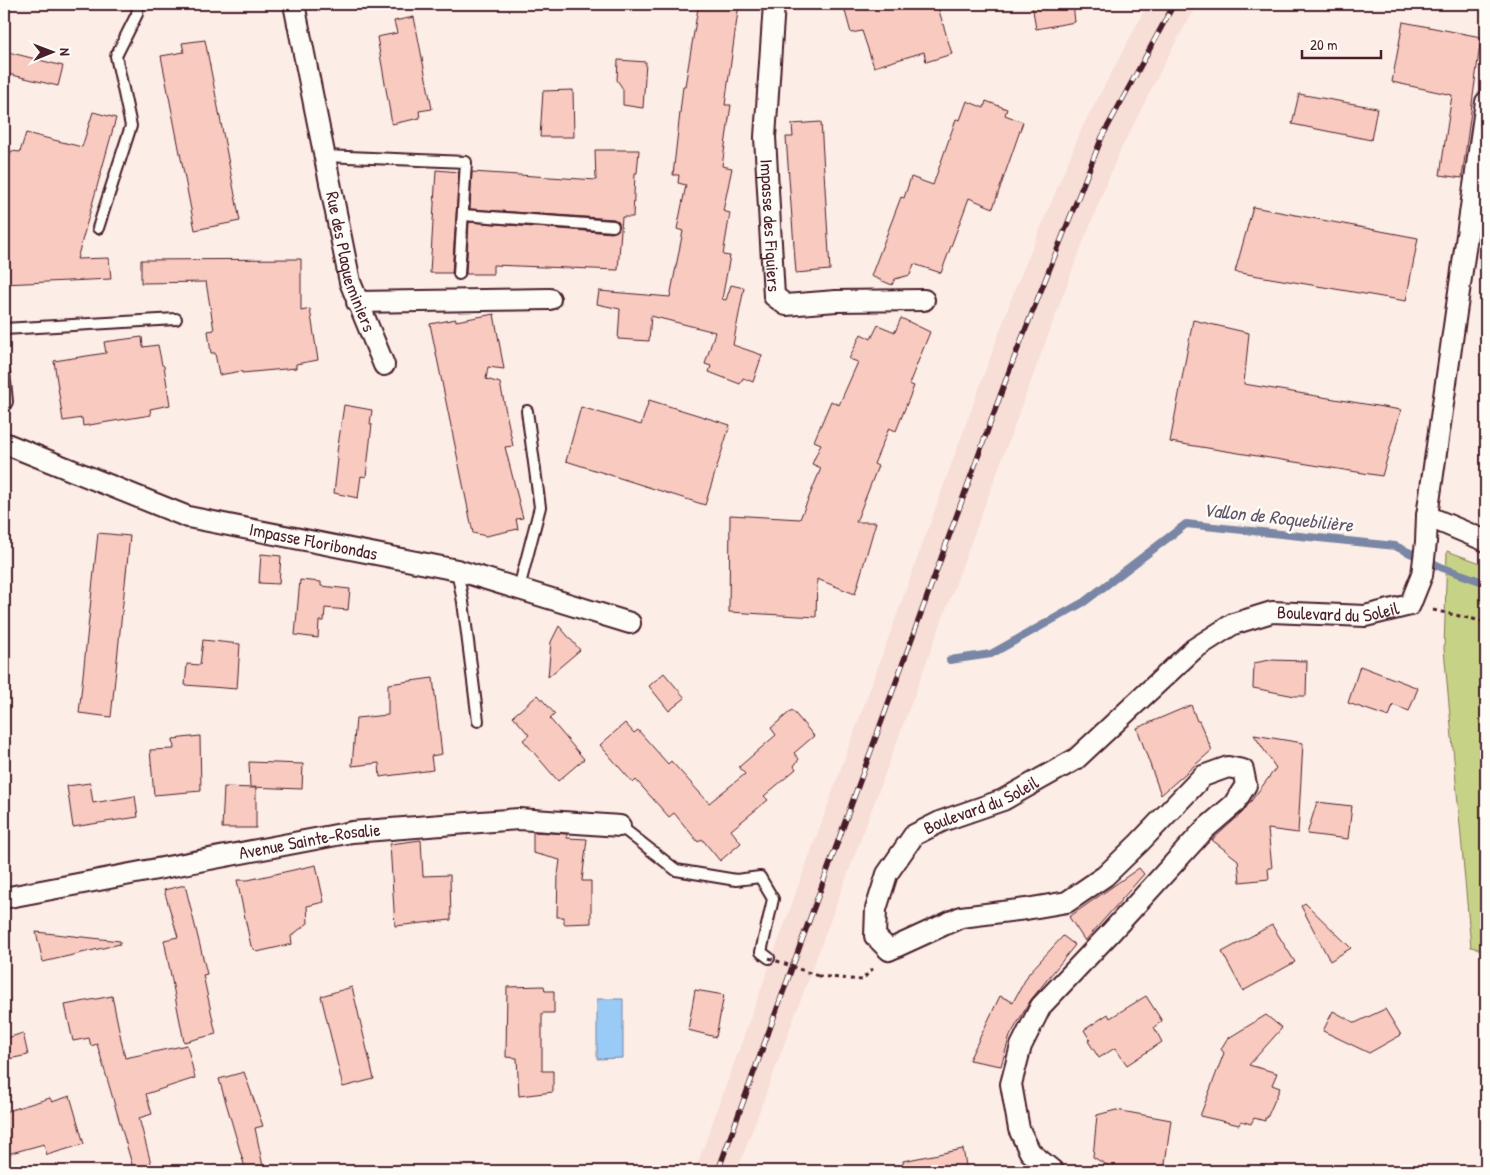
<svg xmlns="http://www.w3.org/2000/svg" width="1490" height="1175" viewBox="0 0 1490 1175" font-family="'Patrick Hand',sans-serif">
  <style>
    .built { fill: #f7ded6 }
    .green { fill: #c6d285; stroke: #887858 }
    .water { fill: #99cbf6; stroke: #7986a5 }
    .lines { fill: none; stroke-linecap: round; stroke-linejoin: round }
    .stream { stroke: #7986a5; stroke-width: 8 }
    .building { fill: #f9cabf; stroke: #4a1f2b }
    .lane-casing { stroke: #4a1f2b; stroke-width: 14 }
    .street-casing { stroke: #4a1f2b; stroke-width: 24 }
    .path { stroke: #4a1f2b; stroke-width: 3; stroke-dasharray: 4 4; stroke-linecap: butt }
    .lane { stroke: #fdfcf7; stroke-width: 10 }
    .street { stroke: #fdfcf7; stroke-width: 20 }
    .rail-casing { stroke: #4a1f2b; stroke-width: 5.5 }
    .rail { stroke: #fdfcf7; stroke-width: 4; stroke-dasharray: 11; stroke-linecap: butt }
    .path-bridge { stroke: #4a1f2b; stroke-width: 3; stroke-dasharray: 4 4; stroke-linecap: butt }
    .labels { text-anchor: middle; stroke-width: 5; stroke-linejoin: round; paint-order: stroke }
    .street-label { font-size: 18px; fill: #4a1f2b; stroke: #fdfcf7 }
    .water-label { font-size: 19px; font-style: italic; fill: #625368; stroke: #fdfcf7 }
  </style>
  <rect width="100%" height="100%" fill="#fcede6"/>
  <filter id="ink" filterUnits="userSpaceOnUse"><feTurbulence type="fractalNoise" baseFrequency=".02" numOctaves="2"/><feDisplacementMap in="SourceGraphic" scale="10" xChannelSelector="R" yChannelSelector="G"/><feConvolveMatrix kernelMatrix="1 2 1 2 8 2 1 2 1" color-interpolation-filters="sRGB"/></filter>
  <g filter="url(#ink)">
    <!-- built -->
    <path class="built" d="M 1148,4 L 1197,4 L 1167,58 L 1118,155 L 1076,260 L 737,1171 L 695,1171 L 1014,292 L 1083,126 Z"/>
    <!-- green -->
    <path class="green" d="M 1447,551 L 1486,565 L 1486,951 L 1471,947 L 1444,649 Z"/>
    <!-- water -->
    <path class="water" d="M 597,999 L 623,999 L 623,1058 L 597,1059 Z"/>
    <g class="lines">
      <!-- stream -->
      <path class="stream" d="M 950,660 L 991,654 L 1084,602 L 1186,524 L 1395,546 L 1443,568 L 1486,583"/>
    </g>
    <!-- building -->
    <g class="building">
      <path d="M 706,4 L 739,4 L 725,105 L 731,105 L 722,166 L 732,168 L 723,211 L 730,213 L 723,255 L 730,256 L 722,299 L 726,300 L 731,285 L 744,288 L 733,345 L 762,355 L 753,382 L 743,378 L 740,384 L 709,372 L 711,366 L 705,364 L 715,332 L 651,316 L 649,341 L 618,339 L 620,309 L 597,304 L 599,291 L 670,297 L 683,231 L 677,229 L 686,185 L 678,183 L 679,175 L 673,175 L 683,86 L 685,86 L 698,8 L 705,8 Z"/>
      <path d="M 843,4 L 937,4 L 952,54 L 926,62 L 924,52 L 874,67 L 862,31 L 851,33 Z"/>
      <path d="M 1032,4 L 1073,4 L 1075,22 L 1036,29 Z"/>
      <path d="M 414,17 L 432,109 L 419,111 L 420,118 L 392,124 L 377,37 L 397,33 L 394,21 Z"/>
      <path d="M 1403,22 L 1481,37 L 1462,178 L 1440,175 L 1452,95 L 1392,82 Z"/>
      <path d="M 205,40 L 240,221 L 195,230 L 161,56 L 184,52 L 182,43 Z"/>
      <path d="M 4,51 L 63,66 L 58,86 L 4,73 Z"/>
      <path d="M 618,60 L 646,62 L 643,108 L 623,105 L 623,89 L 617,80 Z"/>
      <path d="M 573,90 L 574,137 L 540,137 L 543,91 Z"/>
      <path d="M 1299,94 L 1377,108 L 1371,140 L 1292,124 Z"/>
      <path d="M 967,101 L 984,108 L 986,101 L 1007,109 L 1005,115 L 1023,122 L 993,208 L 969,198 L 941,273 L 914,264 L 910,275 L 895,279 L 892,285 L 871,276 L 901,197 L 904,198 L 911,177 L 933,185 L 956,119 L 960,120 Z"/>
      <path d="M 93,112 L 116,118 L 77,259 L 109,258 L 111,279 L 4,284 L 4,173 L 6,173 L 11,151 L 20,152 L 26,133 L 82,147 Z"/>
      <path d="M 821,122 L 830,270 L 796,273 L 786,137 L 793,137 L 792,124 Z"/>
      <path d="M 595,150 L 639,150 L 637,173 L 635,173 L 633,217 L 622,217 L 618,270 L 493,265 L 493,274 L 466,274 L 469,222 L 612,233 L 618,230 L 619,223 L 614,219 L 470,209 L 472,172 L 596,180 Z"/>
      <path d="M 436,170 L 459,172 L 452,273 L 430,273 Z"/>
      <path d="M 1253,207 L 1418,238 L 1406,301 L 1235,272 Z"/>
      <path d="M 301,259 L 301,311 L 310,309 L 318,360 L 296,364 L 296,368 L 242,373 L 242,371 L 219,375 L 215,353 L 211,353 L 208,331 L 214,330 L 206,282 L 141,283 L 141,260 Z"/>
      <path d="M 494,314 L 504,369 L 488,367 L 486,379 L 500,383 L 513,446 L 505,447 L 523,518 L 516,519 L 518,529 L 486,536 L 473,533 L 430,324 L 456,319 L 456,321 Z"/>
      <path d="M 901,318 L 930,332 L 909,384 L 914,386 L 896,431 L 889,428 L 874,464 L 878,466 L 856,522 L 876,522 L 855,594 L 817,579 L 816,617 L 729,612 L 730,515 L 800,519 L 821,468 L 812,464 L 821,444 L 814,441 L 831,401 L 839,405 L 858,362 L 849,359 L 861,334 L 871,339 L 878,325 L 895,332 Z"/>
      <path d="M 1193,320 L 1249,333 L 1244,384 L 1401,410 L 1382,476 L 1170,442 Z"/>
      <path d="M 142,337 L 143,347 L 158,345 L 162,365 L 164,366 L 170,405 L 150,409 L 151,415 L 83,426 L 82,418 L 63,421 L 54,361 L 106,353 L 104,342 Z"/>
      <path d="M 649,400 L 730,425 L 705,505 L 566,461 L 581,407 L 641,425 Z"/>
      <path d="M 344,405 L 372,410 L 370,424 L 372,424 L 366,477 L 361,476 L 358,498 L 334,493 L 338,459 L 336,459 Z"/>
      <path d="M 98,533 L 130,536 L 111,717 L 79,713 Z"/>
      <path d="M 261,554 L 281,556 L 279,584 L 259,583 Z"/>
      <path d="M 300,580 L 321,582 L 321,586 L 350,589 L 348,610 L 325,608 L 324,621 L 319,621 L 318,638 L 295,635 Z"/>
      <path d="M 559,626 L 580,650 L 548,677 L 551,642 Z"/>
      <path d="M 203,640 L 240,644 L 237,689 L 185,685 L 187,664 L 200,665 Z"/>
      <path d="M 1270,660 L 1307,661 L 1306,696 L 1295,696 L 1253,688 L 1254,663 Z"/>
      <path d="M 1360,666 L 1418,688 L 1409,711 L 1393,705 L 1389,717 L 1348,703 Z"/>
      <path d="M 664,673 L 685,698 L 669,711 L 649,686 Z"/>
      <path d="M 433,678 L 442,754 L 431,756 L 433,770 L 380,777 L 379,763 L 352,766 L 356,718 L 388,715 L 388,684 Z"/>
      <path d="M 538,695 L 555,714 L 550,719 L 584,759 L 558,781 L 523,740 L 529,735 L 513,716 Z"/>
      <path d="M 1191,705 L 1197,721 L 1199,721 L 1212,750 L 1161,795 L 1137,728 Z"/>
      <path d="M 792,710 L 814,736 L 794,753 L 799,759 L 794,766 L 796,769 L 764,796 L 768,800 L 731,830 L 741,843 L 720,861 L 702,839 L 698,842 L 674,813 L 669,817 L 636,780 L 633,783 L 600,745 L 625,723 L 634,733 L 638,730 L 668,764 L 671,761 L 709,803 L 745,774 L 739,767 L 776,735 L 771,728 Z"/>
      <path d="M 1254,735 L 1303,743 L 1298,833 L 1268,829 L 1272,868 L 1268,868 L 1269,879 L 1240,882 L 1238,860 L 1212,840 L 1242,813 L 1276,768 Z"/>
      <path d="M 200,736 L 201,791 L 154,795 L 150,750 L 174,749 L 173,739 Z"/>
      <path d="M 249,762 L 303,764 L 302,789 L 250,787 Z"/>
      <path d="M 90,783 L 93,803 L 135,796 L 138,817 L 73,827 L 67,786 Z"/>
      <path d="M 224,787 L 256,788 L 256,828 L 222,828 Z"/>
      <path d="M 1317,802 L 1352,806 L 1348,839 L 1307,834 Z"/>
      <path d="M 533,832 L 567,834 L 567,838 L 587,839 L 582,881 L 591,881 L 591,923 L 564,924 L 564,917 L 557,917 L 558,875 L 560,860 L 533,853 Z"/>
      <path d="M 421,840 L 423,876 L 450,875 L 451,920 L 395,926 L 390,844 Z"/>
      <path d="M 316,865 L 324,902 L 307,906 L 308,923 L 291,936 L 292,944 L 257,952 L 251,946 L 237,880 L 248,880 Z"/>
      <path d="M 1139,868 L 1144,874 L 1085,941 L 1069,917 Z"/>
      <path d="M 185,885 L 207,974 L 203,975 L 216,1034 L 184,1042 L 164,940 L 178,937 L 164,890 Z"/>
      <path d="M 1305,903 L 1351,948 L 1330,961 L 1301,906 Z"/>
      <path d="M 1272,925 L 1295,962 L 1243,991 L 1222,952 Z"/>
      <path d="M 36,932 L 120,941 L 120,944 L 43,962 Z"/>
      <path d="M 1063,936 L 1075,945 L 1030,1001 L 1010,1036 L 1001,1066 L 969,1060 L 1000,996 L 1013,1002 L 1029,973 Z"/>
      <path d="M 544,986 L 545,991 L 554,991 L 554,1013 L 542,1013 L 542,1071 L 553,1071 L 553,1092 L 519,1096 L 517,1058 L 506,1057 L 507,987 Z"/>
      <path d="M 352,987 L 374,1079 L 343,1087 L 321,996 Z"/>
      <path d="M 695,990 L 724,995 L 716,1037 L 688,1030 Z"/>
      <path d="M 112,996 L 125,1058 L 187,1045 L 195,1078 L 146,1094 L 152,1114 L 139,1118 L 153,1171 L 134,1171 L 97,1044 L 91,1046 L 89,1038 L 73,1041 L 65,1005 Z"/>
      <path d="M 1146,996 L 1162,1021 L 1154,1027 L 1162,1042 L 1127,1065 L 1115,1048 L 1099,1058 L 1088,1041 L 1090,1040 L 1084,1030 L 1108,1014 L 1110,1018 Z"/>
      <path d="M 1385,1009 L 1401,1035 L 1369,1053 L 1323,1031 L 1333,1011 L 1355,1023 Z"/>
      <path d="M 1266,1015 L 1282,1028 L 1249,1065 L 1277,1073 L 1272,1085 L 1280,1088 L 1267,1118 L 1265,1118 L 1265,1121 L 1254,1118 L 1251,1124 L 1241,1121 L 1239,1125 L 1200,1116 L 1224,1053 L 1221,1049 L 1227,1039 Z"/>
      <path d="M 23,1033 L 28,1055 L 4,1060 L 4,1039 Z"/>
      <path d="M 244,1072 L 263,1126 L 255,1128 L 264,1171 L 246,1171 L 219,1079 Z"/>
      <path d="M 70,1096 L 84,1144 L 47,1155 L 44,1144 L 4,1155 L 4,1112 L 50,1098 L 52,1102 Z"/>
      <path d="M 1116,1110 L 1171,1120 L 1164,1171 L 1129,1171 L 1112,1168 L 1093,1157 L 1097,1115 Z"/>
      <path d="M 963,1149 L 967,1171 L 904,1171 L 903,1161 Z"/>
    </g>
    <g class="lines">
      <defs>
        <g id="lane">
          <path d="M 324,156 L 466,162 L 459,274"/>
          <path d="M 463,215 L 613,226"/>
          <path d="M 98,228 L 131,126 L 116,56 L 137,14 L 138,4"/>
          <path d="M 4,329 L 176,319"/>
          <path d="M 4,371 L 7,402 L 4,407"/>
          <path d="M 457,570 L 463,602 L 478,721"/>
          <path d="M 519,588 L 540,507 L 527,411"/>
          <path d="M 620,826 L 676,870 L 736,880 L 760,877 L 773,899 L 761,952 L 769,958"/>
        </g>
        <g id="street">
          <path id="s1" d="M 294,4 L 350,282 L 384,365"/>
          <path id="s2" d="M 774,4 L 765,137 L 774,296 L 786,305 L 836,301 L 924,300"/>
          <path d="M 357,302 L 550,299"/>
          <path id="s3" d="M 4,443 L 188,517 L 457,570 L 630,623"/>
          <path d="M 1427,516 L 1486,541"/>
          <path id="s4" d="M 4,898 L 352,832 L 519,819 L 620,826"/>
          <path id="s5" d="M 1053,1171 L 1030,1152 L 1019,1129 L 1011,1084 L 1021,1046 L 1041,1006 L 1112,931 L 1205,829 L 1234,804 L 1246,785 L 1243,770 L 1228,767 L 1203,776 L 1139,843 L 1105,876 L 1067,902 L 1026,909 L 961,917 L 889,950 L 875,936 L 876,909 L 887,874 L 914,835 L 942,821 L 1003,800 L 1076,759 L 1194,649 L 1233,624 L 1272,612 L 1365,616 L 1410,605 L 1422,575 L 1426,542 L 1427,516 L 1486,102"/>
        </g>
      </defs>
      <!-- lane casing -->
      <use href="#lane" class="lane-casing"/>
      <!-- street casing -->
      <use href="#street" class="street-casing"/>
      <!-- path -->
      <g class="path">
        <path d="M 1433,610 L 1486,622"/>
        <path d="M 818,976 L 862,980 L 874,967"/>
      </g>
      <!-- lane -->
      <use href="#lane" class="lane"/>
      <!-- street -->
      <use href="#street" class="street"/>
      <defs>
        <path id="rail" d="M 718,1171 L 1011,366 L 1102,137 L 1174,4"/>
      </defs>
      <!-- rail casing -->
      <use href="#rail" class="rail-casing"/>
      <!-- rail -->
      <use href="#rail" class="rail"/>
      <!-- path-bridge -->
      <path class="path-bridge" d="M 769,958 L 818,976"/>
    </g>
  </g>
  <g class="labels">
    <!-- street labels -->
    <g class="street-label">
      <text dy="6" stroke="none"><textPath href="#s2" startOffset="222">Impasse des Figuiers</textPath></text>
      <text dy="6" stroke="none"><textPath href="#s1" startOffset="264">Rue des Plaqueminiers</textPath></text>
      <text dy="6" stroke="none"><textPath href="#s3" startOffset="326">Impasse Floribondas</textPath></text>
      <text dy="6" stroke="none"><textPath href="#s5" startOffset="1542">Boulevard du Soleil</textPath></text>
      <text dy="6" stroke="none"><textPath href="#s5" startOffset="1121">Boulevard du Soleil</textPath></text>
      <text dy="6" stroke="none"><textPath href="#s4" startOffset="311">Avenue Sainte-Rosalie</textPath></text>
    </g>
    <!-- water labels -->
    <g class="water-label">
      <text transform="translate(1278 517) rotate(6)" y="7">Vallon de Roquebilière</text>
    </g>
  </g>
  <!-- margin -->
  <rect width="1490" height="1175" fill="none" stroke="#fdfcf7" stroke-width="20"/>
  <rect x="10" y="10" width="1470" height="1155" fill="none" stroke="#4a1f2b" stroke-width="2" filter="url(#ink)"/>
  <!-- north arrow -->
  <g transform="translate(52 52) rotate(89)" stroke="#fdfcf7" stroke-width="4" paint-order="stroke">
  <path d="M0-4L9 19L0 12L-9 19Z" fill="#4a1f2b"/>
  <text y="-8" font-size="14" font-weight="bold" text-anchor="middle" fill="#4a1f2b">N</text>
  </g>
  <!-- scale -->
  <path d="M1302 50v8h79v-8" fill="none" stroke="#4a1f2b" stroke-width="2.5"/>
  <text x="1310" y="50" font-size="15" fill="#4a1f2b" stroke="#fdfcf7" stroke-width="4" paint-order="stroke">20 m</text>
</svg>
